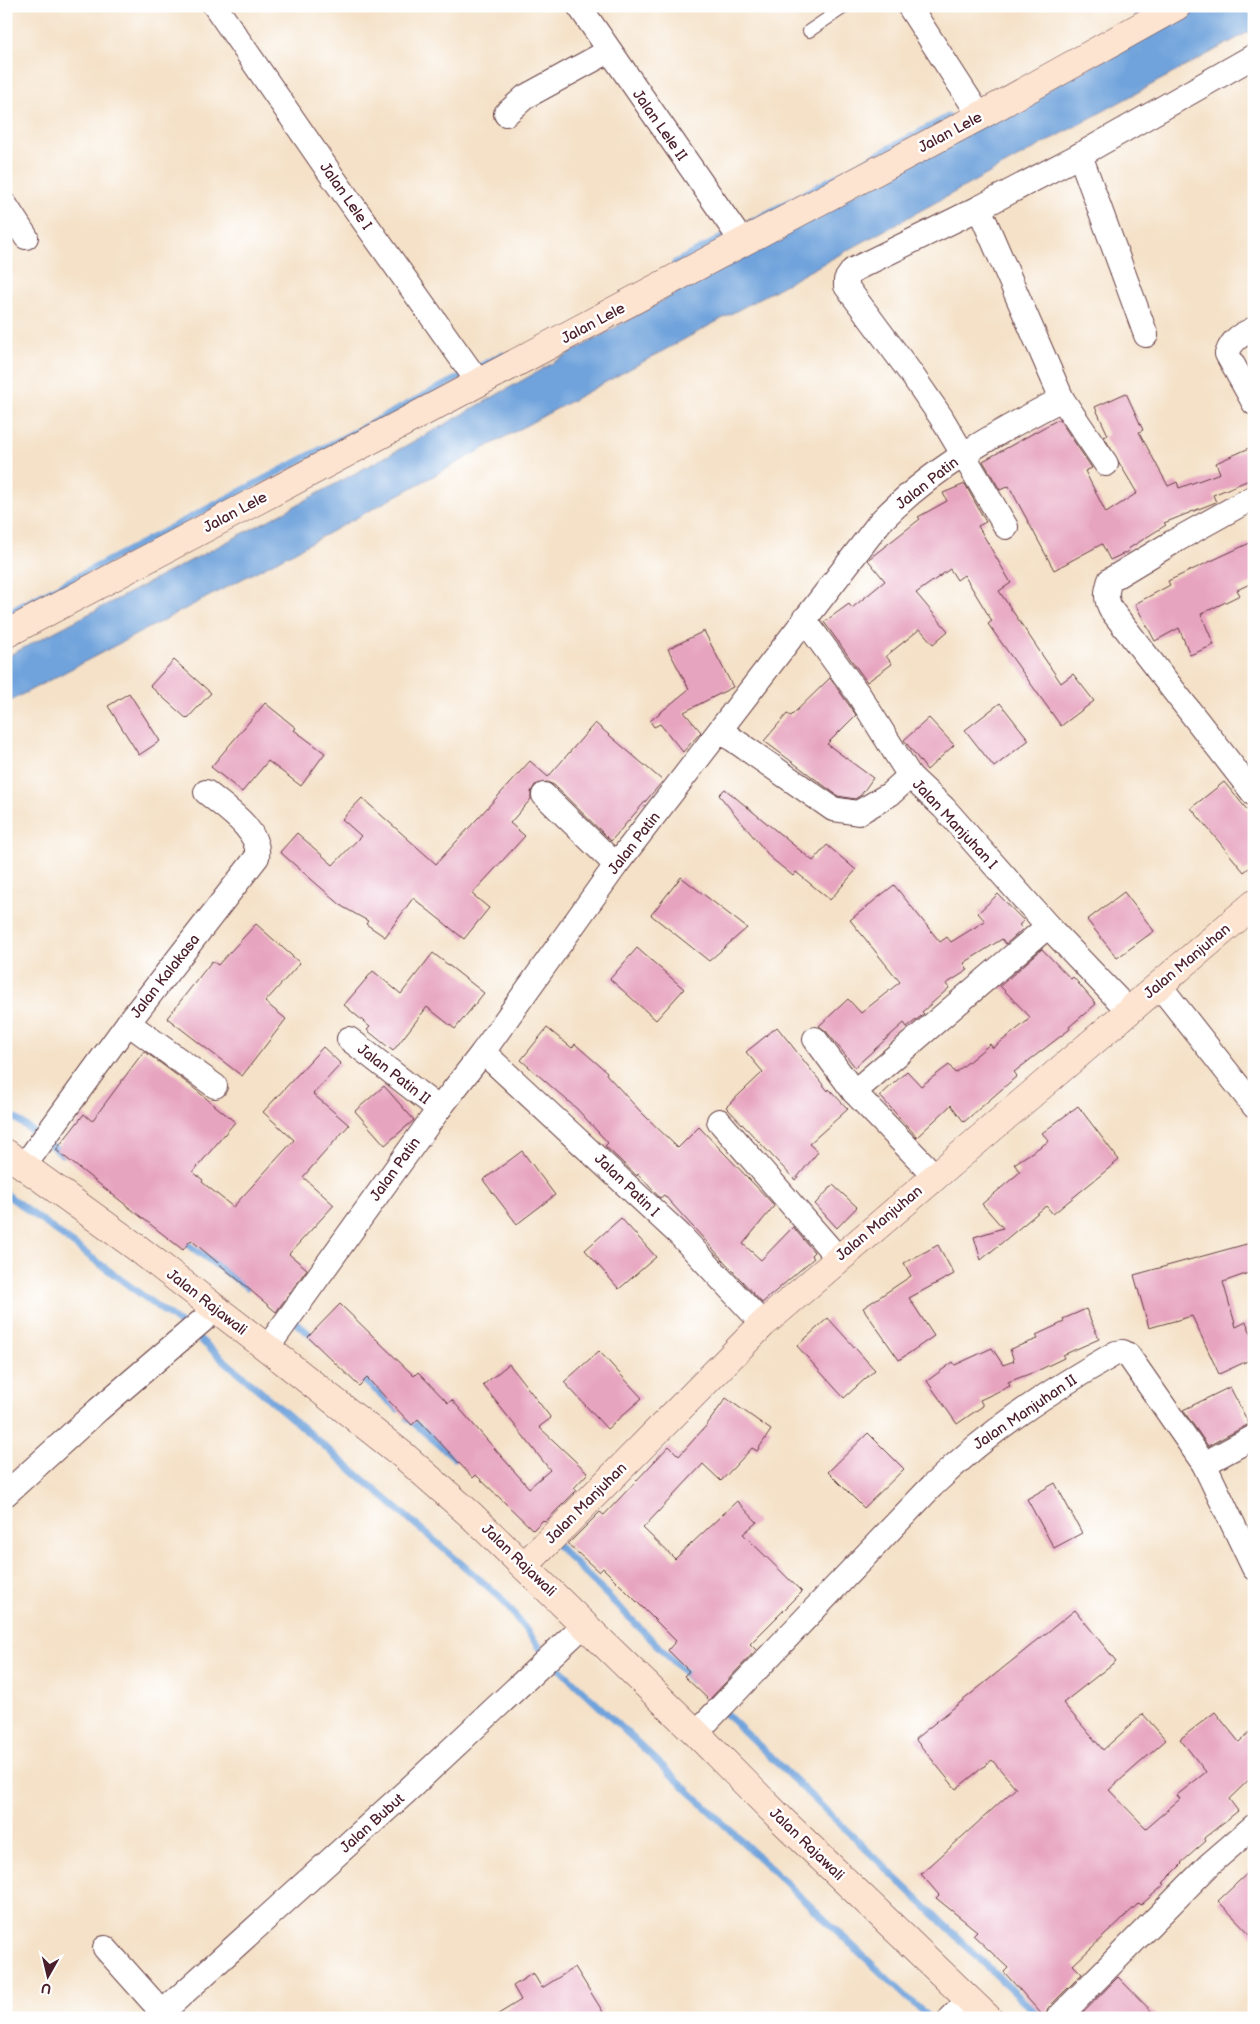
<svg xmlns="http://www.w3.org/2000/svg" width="1260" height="2024" viewBox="0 0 1260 2024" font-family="'Balsamiq Sans',sans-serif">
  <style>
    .water { fill: #6fa3db; stroke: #5c6183 }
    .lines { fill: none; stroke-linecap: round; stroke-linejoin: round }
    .stream { stroke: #6fa3db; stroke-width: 7 }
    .building { fill: #e7a4bf }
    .lane-casing { stroke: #643c42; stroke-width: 14 }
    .street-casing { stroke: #643c42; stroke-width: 26 }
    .secondary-casing { stroke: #643c42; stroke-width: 29 }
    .lane { stroke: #fff; stroke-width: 12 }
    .street { stroke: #fff; stroke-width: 24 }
    .secondary { stroke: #fde4d1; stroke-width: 28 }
    .labels { text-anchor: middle; stroke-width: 5; stroke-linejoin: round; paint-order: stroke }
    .street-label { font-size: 15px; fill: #4a1f2b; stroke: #fff }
  </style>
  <rect width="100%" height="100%" fill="#fff"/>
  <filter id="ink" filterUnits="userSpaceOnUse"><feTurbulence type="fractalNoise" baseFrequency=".02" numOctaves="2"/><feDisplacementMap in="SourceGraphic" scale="10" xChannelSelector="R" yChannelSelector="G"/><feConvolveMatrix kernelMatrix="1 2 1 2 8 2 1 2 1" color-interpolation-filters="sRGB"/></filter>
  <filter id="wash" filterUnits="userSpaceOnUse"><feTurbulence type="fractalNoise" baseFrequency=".0096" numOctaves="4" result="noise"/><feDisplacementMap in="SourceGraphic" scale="20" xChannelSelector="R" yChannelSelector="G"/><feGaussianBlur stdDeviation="1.12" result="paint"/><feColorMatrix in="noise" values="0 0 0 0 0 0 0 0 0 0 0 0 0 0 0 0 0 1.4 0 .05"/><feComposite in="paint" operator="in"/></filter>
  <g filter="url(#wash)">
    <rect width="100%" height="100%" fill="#f4e1c7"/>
    <!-- water -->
    <path class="water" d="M 1204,6 L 1254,6 L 1254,29 L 301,548 L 6,703 L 6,657 L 282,513 L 442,426 L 771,239 Z"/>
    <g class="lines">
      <!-- stream -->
      <g class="stream">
        <path d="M 1137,13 L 1148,6"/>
        <path d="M 675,263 L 948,117"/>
        <path d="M 6,614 L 502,355"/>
        <path d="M 6,1111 L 62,1154"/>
        <path d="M 6,1194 L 190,1331 L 500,1597 L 548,1658 L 929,2018"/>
        <path d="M 180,1239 L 247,1287"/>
        <path d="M 292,1319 L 316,1340"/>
        <path d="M 359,1376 L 398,1409"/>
        <path d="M 408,1418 L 455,1458"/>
        <path d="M 555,1543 L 692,1680"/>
        <path d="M 723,1711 L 1041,2018"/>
      </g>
    </g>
    <g id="blocks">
      <!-- building -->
      <g class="building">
        <path d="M 1126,393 L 1143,430 L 1139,432 L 1168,486 L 1177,482 L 1179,488 L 1220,473 L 1216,463 L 1254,446 L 1254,478 L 1213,495 L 1216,502 L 1164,523 L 1166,525 L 1128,549 L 1129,551 L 1110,560 L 1102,544 L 1054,570 L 1009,486 L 1000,490 L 983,461 L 1059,419 L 1092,468 L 1085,471 L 1106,513 L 1137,493 L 1104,437 L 1108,435 L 1095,407 Z"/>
        <path d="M 965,484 L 986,522 L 978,526 L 1011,583 L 999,591 L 1061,683 L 1073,674 L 1094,701 L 1061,726 L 988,624 L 992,621 L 964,575 L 957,580 L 950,569 L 916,593 L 948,631 L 933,644 L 920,629 L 886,656 L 892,664 L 867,682 L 824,622 L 849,604 L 852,608 L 885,581 L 868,560 L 870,558 L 920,519 L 918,517 L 947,501 L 943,493 Z"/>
        <path d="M 1254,541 L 1254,582 L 1237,590 L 1240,595 L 1201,614 L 1214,645 L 1190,655 L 1179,628 L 1155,641 L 1135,604 L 1170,585 L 1168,581 Z"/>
        <path d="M 704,631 L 733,687 L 684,712 L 701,732 L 683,752 L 660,724 L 654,727 L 650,721 L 689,689 L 668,649 Z"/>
        <path d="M 174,660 L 211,693 L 187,719 L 150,686 Z"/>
        <path d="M 830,678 L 856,715 L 827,744 L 873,778 L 861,795 L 855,799 L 838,796 L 764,741 L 787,714 L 791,716 Z"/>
        <path d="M 129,693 L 160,741 L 139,755 L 108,706 Z"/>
        <path d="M 265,703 L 296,728 L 294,730 L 325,753 L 301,786 L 268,761 L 242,792 L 211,767 Z"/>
        <path d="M 1000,703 L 1029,740 L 994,767 L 965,730 Z"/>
        <path d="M 929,718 L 954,745 L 927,770 L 904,740 Z"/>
        <path d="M 595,723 L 663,781 L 611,841 L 554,785 L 547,782 L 535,785 L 531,792 L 531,799 L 510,823 L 525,836 L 472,894 L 489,908 L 464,939 L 413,898 L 385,937 L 366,924 L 368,921 L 343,907 L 280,852 L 297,833 L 333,865 L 361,836 L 342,819 L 362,798 L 436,864 L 530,761 L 548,777 Z"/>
        <path d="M 1224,782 L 1254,818 L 1254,864 L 1244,872 L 1191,808 Z"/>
        <path d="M 725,789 L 813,861 L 827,845 L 856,870 L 830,900 L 796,872 L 793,876 L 771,858 L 719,795 Z"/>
        <path d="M 681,877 L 747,928 L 709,961 L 651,915 Z"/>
        <path d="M 894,885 L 940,942 L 947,937 L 951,942 L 985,921 L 978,913 L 998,894 L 1024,921 L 1019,925 L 1023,929 L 1006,944 L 1002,939 L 964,963 L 968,970 L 946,984 L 949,988 L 922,1012 L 924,1014 L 907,1027 L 904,1023 L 855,1067 L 826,1031 L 819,1026 L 848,999 L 861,1013 L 900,982 L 850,920 Z"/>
        <path d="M 1124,892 L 1154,931 L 1117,958 L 1087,920 Z"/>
        <path d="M 256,924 L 300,963 L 265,1002 L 286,1019 L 242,1076 L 167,1018 L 212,961 L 218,965 Z"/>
        <path d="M 637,948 L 684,989 L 656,1020 L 610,979 Z"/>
        <path d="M 1042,949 L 1071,979 L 1073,977 L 1096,1004 L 1069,1027 L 1070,1029 L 1014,1072 L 1017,1076 L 964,1122 L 951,1105 L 917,1137 L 880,1096 L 907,1071 L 921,1086 L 949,1065 L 955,1073 L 990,1044 L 993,1048 L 1026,1022 L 1030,1017 L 1000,986 Z"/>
        <path d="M 433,953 L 484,993 L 455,1029 L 427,1007 L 393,1051 L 367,1030 L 370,1027 L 344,1005 L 373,971 L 401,994 Z"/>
        <path d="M 777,1027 L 828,1091 L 829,1089 L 848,1109 L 809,1144 L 818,1152 L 795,1180 L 726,1107 L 763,1072 L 746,1052 Z"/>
        <path d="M 547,1028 L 572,1048 L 575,1044 L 607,1072 L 606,1074 L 640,1111 L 678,1148 L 699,1127 L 772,1203 L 774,1206 L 743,1244 L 761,1260 L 793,1227 L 814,1252 L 811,1255 L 814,1258 L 762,1303 L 664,1195 L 660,1198 L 638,1174 L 637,1176 L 605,1146 L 608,1143 L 577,1109 L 521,1060 Z"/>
        <path d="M 323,1047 L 341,1064 L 313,1094 L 349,1125 L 303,1177 L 334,1205 L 289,1254 L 307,1269 L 276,1312 L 191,1240 L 183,1250 L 56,1150 L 84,1114 L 92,1121 L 144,1051 L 190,1085 L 235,1122 L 193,1172 L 203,1180 L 202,1182 L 233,1207 L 294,1140 L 263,1112 Z"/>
        <path d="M 384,1086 L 414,1120 L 385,1145 L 355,1111 Z"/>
        <path d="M 1078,1106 L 1119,1160 L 1053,1214 L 1046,1206 L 981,1260 L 974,1237 L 1003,1228 L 982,1204 L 1020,1172 L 1014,1164 L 1049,1141 L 1042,1133 Z"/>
        <path d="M 522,1151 L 555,1195 L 517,1224 L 483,1180 Z"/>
        <path d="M 833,1185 L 857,1207 L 837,1228 L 815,1204 Z"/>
        <path d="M 621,1218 L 656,1257 L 619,1289 L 585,1250 Z"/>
        <path d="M 1254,1242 L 1254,1271 L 1223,1282 L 1236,1327 L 1246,1322 L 1254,1340 L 1254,1358 L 1219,1374 L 1192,1316 L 1149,1328 L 1134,1275 Z"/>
        <path d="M 938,1245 L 954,1274 L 909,1298 L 934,1336 L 899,1360 L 863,1308 L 911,1276 L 904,1263 Z"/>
        <path d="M 340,1304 L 414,1376 L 418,1372 L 448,1403 L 452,1400 L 529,1488 L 550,1470 L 483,1385 L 509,1364 L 551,1418 L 539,1427 L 588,1473 L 574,1488 L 577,1490 L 545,1522 L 543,1520 L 533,1530 L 476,1475 L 473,1478 L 418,1419 L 412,1425 L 367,1378 L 359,1386 L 308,1337 Z"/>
        <path d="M 1086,1309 L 1099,1339 L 1063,1355 L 1064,1358 L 1037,1371 L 1008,1382 L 1010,1386 L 980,1400 L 983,1406 L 957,1424 L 927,1381 L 953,1362 L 955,1365 L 992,1348 L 1003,1365 L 1014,1361 L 1010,1349 L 1038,1339 L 1036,1335 L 1064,1322 L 1063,1319 Z"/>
        <path d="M 828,1318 L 875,1370 L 844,1398 L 797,1346 Z"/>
        <path d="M 599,1351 L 642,1398 L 607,1429 L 564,1382 Z"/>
        <path d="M 1230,1387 L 1249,1424 L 1208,1446 L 1183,1410 Z"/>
        <path d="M 726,1398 L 771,1430 L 757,1451 L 752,1448 L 721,1481 L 703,1464 L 643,1528 L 675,1559 L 737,1501 L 757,1522 L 743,1534 L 802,1592 L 750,1644 L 756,1650 L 709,1700 L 684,1676 L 689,1671 L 668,1650 L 676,1641 L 603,1568 L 599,1572 L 568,1544 L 600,1512 L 604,1515 L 669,1446 L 679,1456 L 706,1426 Z"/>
        <path d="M 868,1433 L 904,1469 L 864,1508 L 828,1472 Z"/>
        <path d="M 1055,1483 L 1082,1533 L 1054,1548 L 1027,1499 Z"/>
        <path d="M 1075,1610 L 1116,1661 L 1063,1703 L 1103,1750 L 1143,1714 L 1166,1740 L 1109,1790 L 1146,1828 L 1180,1799 L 1177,1795 L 1206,1772 L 1180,1739 L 1215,1712 L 1239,1742 L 1254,1728 L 1254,1775 L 1229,1799 L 1238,1811 L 1204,1838 L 1206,1841 L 1181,1863 L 1182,1864 L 1163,1883 L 1165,1884 L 1141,1905 L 1139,1903 L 1073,1965 L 1082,1974 L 1048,2008 L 1045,2018 L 1004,1972 L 1008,1968 L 973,1935 L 977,1931 L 936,1898 L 939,1895 L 921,1874 L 1016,1788 L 992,1760 L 956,1789 L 915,1739 Z"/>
        <path d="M 1254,1867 L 1254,1938 L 1218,1901 Z"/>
        <path d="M 575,1967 L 603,2012 L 593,2018 L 492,2018 L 521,2000 L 513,1986 L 533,1973 L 542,1988 Z"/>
        <path d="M 1118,1977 L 1158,2018 L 1078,2018 Z"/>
      </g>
    </g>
  </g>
  <g filter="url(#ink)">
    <use href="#blocks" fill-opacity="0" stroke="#643c42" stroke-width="1"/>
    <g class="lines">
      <defs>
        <path id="lane" d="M 809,31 L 846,6"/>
        <g id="street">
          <path d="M 215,6 L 334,179 L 479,383"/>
          <path d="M 579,6 L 743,243"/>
          <path d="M 909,6 L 980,116"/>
          <path d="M 506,114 L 525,97 L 609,51"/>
          <path d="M 1080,155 L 1146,335"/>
          <path d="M 6,206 L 26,237"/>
          <path d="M 979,208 L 853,270 L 846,280 L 846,286 L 910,372 L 941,417 L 1006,527"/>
          <path d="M 1254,329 C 1241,335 1232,339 1227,354 L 1254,403"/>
          <path d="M 1106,464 L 1062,399 L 979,208 L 1080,155 L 1254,56"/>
          <path d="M 1254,497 L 1173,542 L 1110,580 C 1106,592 1105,599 1112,611 L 1254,794"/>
          <path d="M 804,619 L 859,695 L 910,776 L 944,808 L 1048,926 L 1129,1011"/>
          <path d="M 721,731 L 833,809 L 858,813 L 890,794 L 910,776"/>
          <path d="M 544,795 L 616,865"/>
          <path d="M 1159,985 L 1254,1106"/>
          <path d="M 128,1023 L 215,1086"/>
          <path d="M 349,1039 L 439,1109"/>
          <path d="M 815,1039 L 854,1092 L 935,1176"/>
          <path d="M 483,1052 L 680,1235 L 763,1324"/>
          <path d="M 854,1092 L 1048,926"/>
          <path d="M 719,1121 L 838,1258"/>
          <path d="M 24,1166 L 128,1023 L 257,857 C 261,830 225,808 206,792"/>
          <path d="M 267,1348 L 439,1109 L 483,1052 L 616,865 L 880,522 C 931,469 997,432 1062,399"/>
          <path d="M 1204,1464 L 1254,1437"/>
          <path d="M 6,1494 L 98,1410 L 216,1309"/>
          <path d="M 696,1733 L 932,1486 C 990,1430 1046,1393 1116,1353 L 1123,1352 L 1128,1355 L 1204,1464 L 1254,1568"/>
          <path d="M 105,1948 L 162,2012"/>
          <path d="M 156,2018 L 407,1791 L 584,1625"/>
          <path d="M 951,2018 L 969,2000"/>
          <path d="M 1058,2018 L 1210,1864 L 1254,1826"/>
        </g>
        <g id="secondary">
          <path d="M 6,634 L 980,116 L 1177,6"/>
          <path d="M 6,1153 L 136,1247 L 267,1348 L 404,1456 L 471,1515 L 696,1733 L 783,1821 L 988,2018"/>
          <path d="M 525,1565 L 763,1324 L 1254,904"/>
        </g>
      </defs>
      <!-- lane casing -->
      <use href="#lane" class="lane-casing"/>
      <!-- street casing -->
      <use href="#street" class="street-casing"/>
      <!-- secondary casing -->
      <use href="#secondary" class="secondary-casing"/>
      <!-- lane -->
      <use href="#lane" class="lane"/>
      <!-- street -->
      <use href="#street" class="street"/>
      <!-- secondary -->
      <use href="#secondary" class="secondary"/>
    </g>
  </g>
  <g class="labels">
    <!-- street labels -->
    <g class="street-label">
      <text transform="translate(660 125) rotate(55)" y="5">Jalan Lele II</text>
      <text transform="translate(950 132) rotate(-28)" y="5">Jalan Lele</text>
      <text transform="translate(346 196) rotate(55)" y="5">Jalan Lele I</text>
      <text transform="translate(593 323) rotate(-28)" y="5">Jalan Lele</text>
      <text transform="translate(927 483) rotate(-38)" y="5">Jalan Patin</text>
      <text transform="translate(235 512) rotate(-28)" y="5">Jalan Lele</text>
      <text transform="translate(955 824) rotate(47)" y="5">Jalan Manjuhan I</text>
      <text transform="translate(634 843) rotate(-52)" y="5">Jalan Patin</text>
      <text transform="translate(1187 961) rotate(-40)" y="5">Jalan Manjuhan</text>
      <text transform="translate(165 976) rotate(-52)" y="5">Jalan Kalakasa</text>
      <text transform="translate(394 1074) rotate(38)" y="5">Jalan Patin II</text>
      <text transform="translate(395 1169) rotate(-54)" y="5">Jalan Patin</text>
      <text transform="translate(627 1185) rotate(44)" y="5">Jalan Patin I</text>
      <text transform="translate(879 1223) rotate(-40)" y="5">Jalan Manjuhan</text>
      <text transform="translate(207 1302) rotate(38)" y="5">Jalan Rajawali</text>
      <text transform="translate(1025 1412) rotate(-34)" y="5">Jalan Manjuhan II</text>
      <text transform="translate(586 1503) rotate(-45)" y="5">Jalan Manjuhan</text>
      <text transform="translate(519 1560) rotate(44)" y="5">Jalan Rajawali</text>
      <text transform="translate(372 1823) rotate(-42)" y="5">Jalan Bubut</text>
      <text transform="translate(807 1844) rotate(44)" y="5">Jalan Rajawali</text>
    </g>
  </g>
  <!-- margin -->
  <rect width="1260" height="2024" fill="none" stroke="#fff" stroke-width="25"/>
  <!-- north arrow -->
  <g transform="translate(48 1976) rotate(188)" stroke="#ffffff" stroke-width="4" paint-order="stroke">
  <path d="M0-4L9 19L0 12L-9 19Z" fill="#4a1f2b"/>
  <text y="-8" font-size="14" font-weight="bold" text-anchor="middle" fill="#4a1f2b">U</text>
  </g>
</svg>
